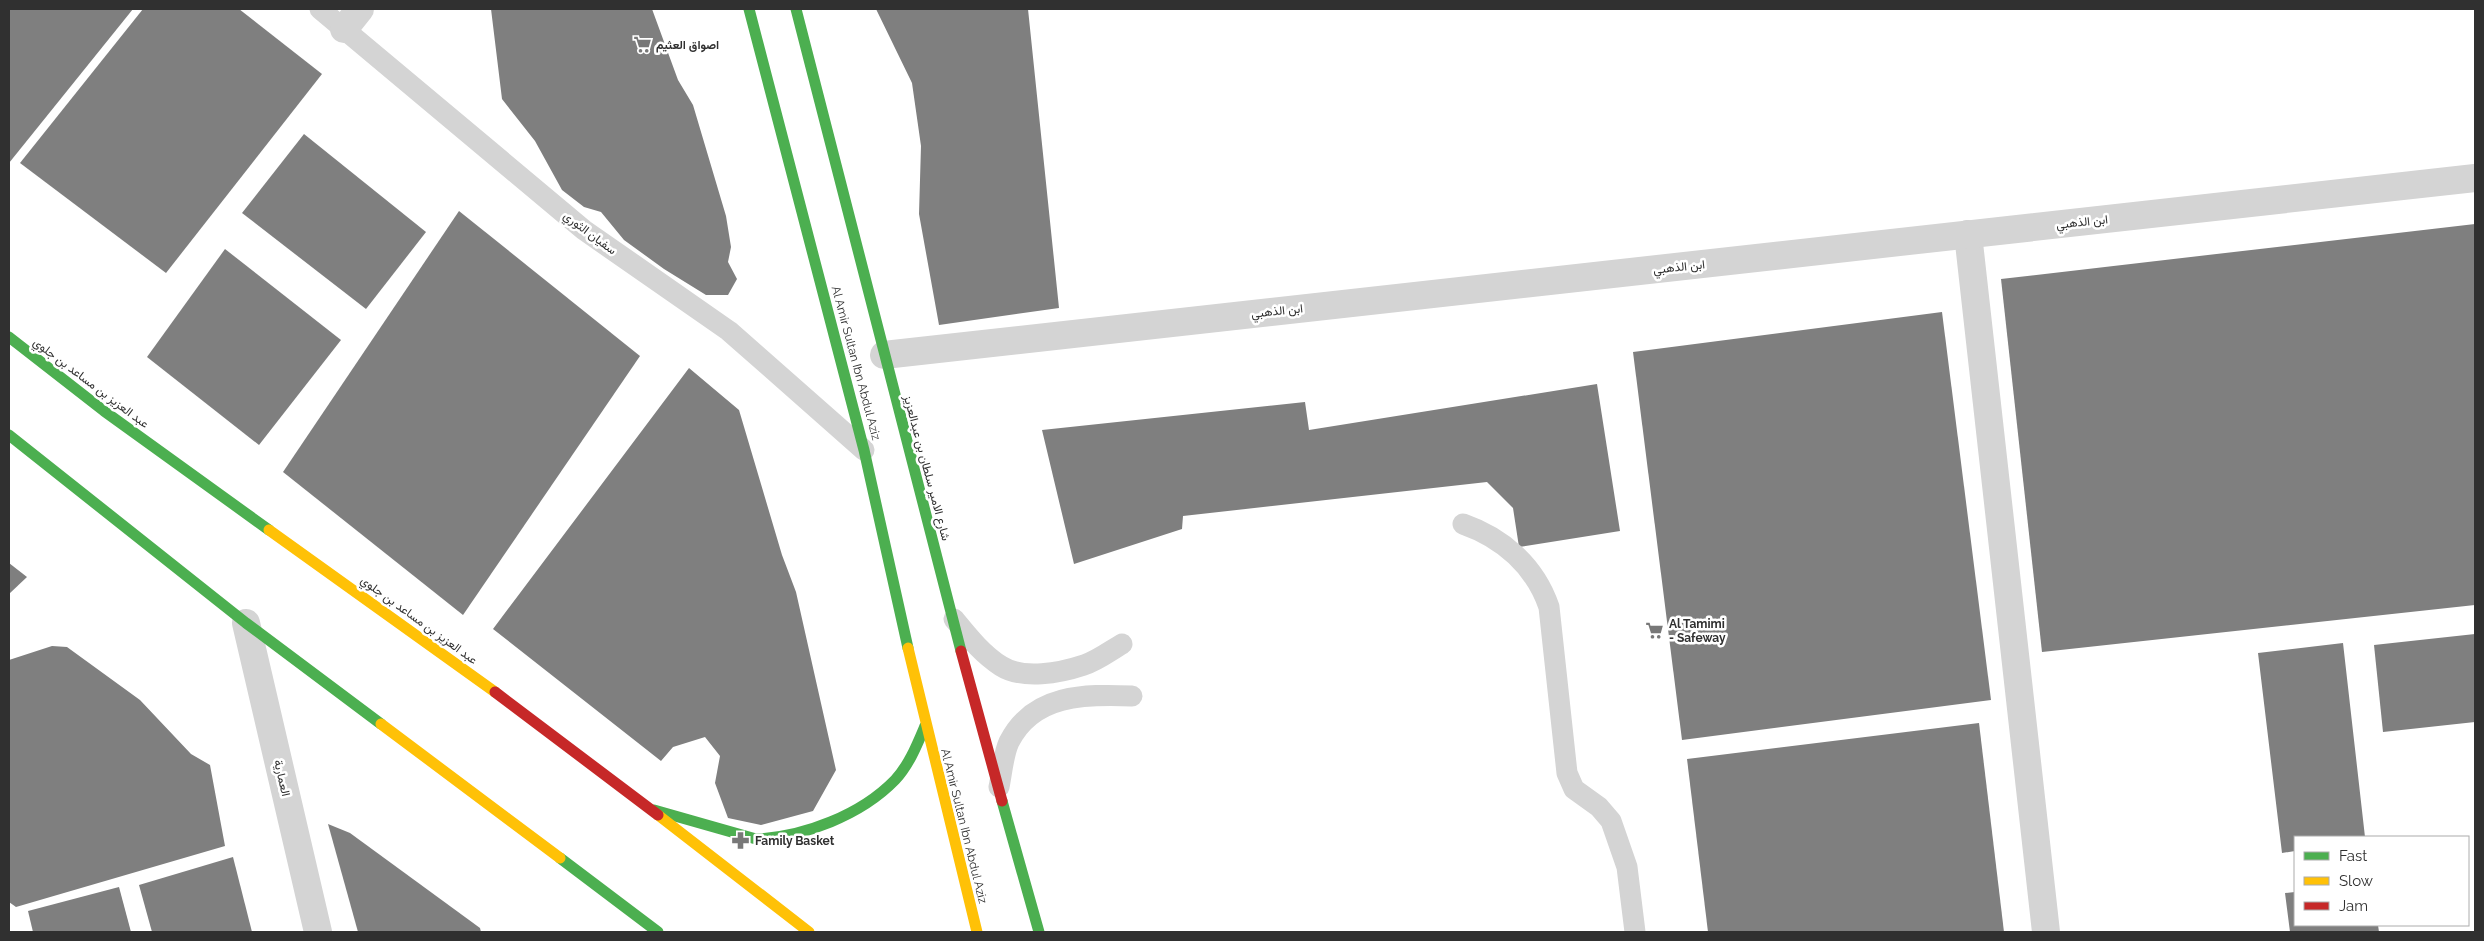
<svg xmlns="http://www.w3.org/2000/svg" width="2484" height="941" viewBox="0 0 2484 941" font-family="Raleway,Vazirmatn,sans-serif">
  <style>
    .building { fill: #7f7f7f }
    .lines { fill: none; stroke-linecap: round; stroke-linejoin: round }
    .lane { stroke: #d4d4d4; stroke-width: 21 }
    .street { stroke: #d4d4d4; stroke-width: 28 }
    .fast { stroke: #4caf50; stroke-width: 11 }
    .slow { stroke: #ffc107; stroke-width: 11 }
    .jam { stroke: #c62828; stroke-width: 11 }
    .labels { text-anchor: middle; stroke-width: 5; stroke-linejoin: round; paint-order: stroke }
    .poi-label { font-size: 12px; font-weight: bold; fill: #303030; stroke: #fff; text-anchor: start }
    .street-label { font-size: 12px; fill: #303030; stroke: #fff }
  </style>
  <rect width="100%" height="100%" fill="#fff"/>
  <!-- building -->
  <g class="building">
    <path d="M 9,9 L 133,9 L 9,163 Z"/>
    <path d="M 143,9 L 239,9 L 322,74 L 166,273 L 20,163 Z"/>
    <path d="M 491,9 L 652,9 L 678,80 L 693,105 L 726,216 L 731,247 L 728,262 L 737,279 L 728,295 L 706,295 L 664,269 L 624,240 L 601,212 L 584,207 L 562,190 L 535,141 L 502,99 Z"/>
    <path d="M 876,9 L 1028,9 L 1059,308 L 939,325 L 919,214 L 921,146 L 912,83 Z"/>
    <path d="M 304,134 L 426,232 L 366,309 L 242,213 Z"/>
    <path d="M 459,211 L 640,356 L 463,615 L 283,472 Z"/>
    <path d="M 2475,224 L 2475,605 L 2042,652 L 2001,279 Z"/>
    <path d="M 225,249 L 341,340 L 259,445 L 147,357 Z"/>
    <path d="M 1942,312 L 1991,700 L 1682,740 L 1633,352 Z"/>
    <path d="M 689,368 L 739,410 L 782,555 L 796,592 L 836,770 L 813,811 L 761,825 L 728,818 L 715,783 L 720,756 L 705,737 L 673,747 L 661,761 L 493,629 Z"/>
    <path d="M 1597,384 L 1620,531 L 1519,547 L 1513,508 L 1487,482 L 1183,516 L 1182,529 L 1074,564 L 1042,430 L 1305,402 L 1309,430 Z"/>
    <path d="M 9,563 L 27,577 L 9,594 Z"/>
    <path d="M 2475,634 L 2475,722 L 2383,732 L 2374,645 Z"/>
    <path d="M 2343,643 L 2365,837 L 2295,837 L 2295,851 L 2282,853 L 2258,653 Z"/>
    <path d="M 52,646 L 67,647 L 140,700 L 191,754 L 210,765 L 225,846 L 16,907 L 9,902 L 9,660 Z"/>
    <path d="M 1979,723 L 2004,932 L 1708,932 L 1687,759 Z"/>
    <path d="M 328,824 L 350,833 L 480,928 L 481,932 L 358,932 Z"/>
    <path d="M 233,857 L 252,932 L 152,932 L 139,885 Z"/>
    <path d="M 119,887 L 131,932 L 33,932 L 28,911 Z"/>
    <path d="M 2295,892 L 2295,925 L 2378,925 L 2379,932 L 2290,932 L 2285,893 Z"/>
  </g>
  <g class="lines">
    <!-- lane -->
    <g class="lane">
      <path d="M 320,9 L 584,230 L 729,331 L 864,450"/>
      <path d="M 1463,524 C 1503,538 1535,566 1549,607 L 1567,773 L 1574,789 L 1599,807 L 1611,821 L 1627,867 L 1635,932"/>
      <path d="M 954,619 C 968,636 982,654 1001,666 C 1023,680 1060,673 1084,665 C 1097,661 1110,651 1122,644"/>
      <path d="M 999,787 C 1002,773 1003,755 1009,742 C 1033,694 1085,694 1132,696"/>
    </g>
    <!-- street -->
    <g class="street">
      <path d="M 344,29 L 360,9"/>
      <path d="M 1968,234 L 2046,932"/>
      <path d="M 884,355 L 2475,178"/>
      <path d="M 246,623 L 318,932"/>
    </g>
    <!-- fast -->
    <g class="fast">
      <path d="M 749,9 L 864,450 L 908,648"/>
      <path d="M 796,9 L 961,651"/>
      <path d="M 9,337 L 104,411 L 269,530"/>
      <path d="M 9,435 L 246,623 L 381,724"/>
      <path d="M 1002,801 L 1039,932"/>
      <path d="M 654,810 L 756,839 C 804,837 861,815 895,780 C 909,765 917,745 925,726"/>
      <path d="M 560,858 L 658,932"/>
    </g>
    <!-- slow -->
    <g class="slow">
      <path d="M 269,530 L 495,692"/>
      <path d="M 908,648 L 977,932"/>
      <path d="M 381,724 L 560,858"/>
      <path d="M 658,815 L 809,932"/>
    </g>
    <!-- jam -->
    <g class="jam">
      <path d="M 961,651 L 1002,801"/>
      <path d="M 495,692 L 658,815"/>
    </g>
  </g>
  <!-- icons -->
  <defs>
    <symbol id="supermarket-bare" viewBox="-9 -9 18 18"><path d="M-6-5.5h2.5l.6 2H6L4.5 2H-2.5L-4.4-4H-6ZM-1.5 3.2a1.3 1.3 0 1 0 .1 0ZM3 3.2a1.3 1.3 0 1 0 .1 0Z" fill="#787878" stroke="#fff" stroke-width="2.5" paint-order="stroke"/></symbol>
    <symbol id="pharmacy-bare" viewBox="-9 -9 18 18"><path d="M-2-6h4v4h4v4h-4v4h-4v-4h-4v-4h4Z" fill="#787878" stroke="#fff" stroke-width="2.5" paint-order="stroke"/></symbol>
  </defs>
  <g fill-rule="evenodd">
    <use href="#supermarket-bare" x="630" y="32" width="25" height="25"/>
    <use href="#supermarket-bare" x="1642" y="618" width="25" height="25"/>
    <use href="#pharmacy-bare" x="728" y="828" width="25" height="25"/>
  </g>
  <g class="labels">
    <!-- poi labels -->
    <g class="poi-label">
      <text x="656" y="49">اصواق العثيم</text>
      <text x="1669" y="628">Al Tamimi<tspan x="1669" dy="14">- Safeway</tspan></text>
      <text x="755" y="845">Family Basket</text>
    </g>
    <!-- street labels -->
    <g class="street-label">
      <text transform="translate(2082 222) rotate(-6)" y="4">ابن الذهبي</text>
      <text transform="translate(590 233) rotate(37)" y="4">سفيان الثوري</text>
      <text transform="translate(1679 267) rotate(-6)" y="4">ابن الذهبي</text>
      <text transform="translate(1277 311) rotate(-6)" y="4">ابن الذهبي</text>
      <text transform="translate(856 363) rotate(75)" y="4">Al Amir Sultan Ibn Abdul Aziz</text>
      <text transform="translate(91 383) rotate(37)" y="4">عبد العزيز بن مساعد بن جلوي</text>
      <text transform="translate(927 468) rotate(75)" y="4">شارع الامير سلطان بن عبدالعزيز</text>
      <text transform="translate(419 620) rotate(36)" y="4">عبد العزيز بن مساعد بن جلوي</text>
      <text transform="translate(282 778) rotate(77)" y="4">العمارية</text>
      <text transform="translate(964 826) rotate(76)" y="4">Al Amir Sultan Ibn Abdul Aziz</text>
    </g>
  </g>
  <!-- border -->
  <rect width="2484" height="941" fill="none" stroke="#303030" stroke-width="20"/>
  <!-- legend -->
  <rect x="2294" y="836" width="175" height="90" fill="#ffffff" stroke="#acacac"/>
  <rect x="2304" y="852" width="25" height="8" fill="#4caf50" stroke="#acacac"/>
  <text x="2339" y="861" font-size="15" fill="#303030">Fast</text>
  <rect x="2304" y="877" width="25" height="8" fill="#ffc107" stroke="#acacac"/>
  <text x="2339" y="886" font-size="15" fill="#303030">Slow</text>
  <rect x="2304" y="902" width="25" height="8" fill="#c62828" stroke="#acacac"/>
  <text x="2339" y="911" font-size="15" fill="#303030">Jam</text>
</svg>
